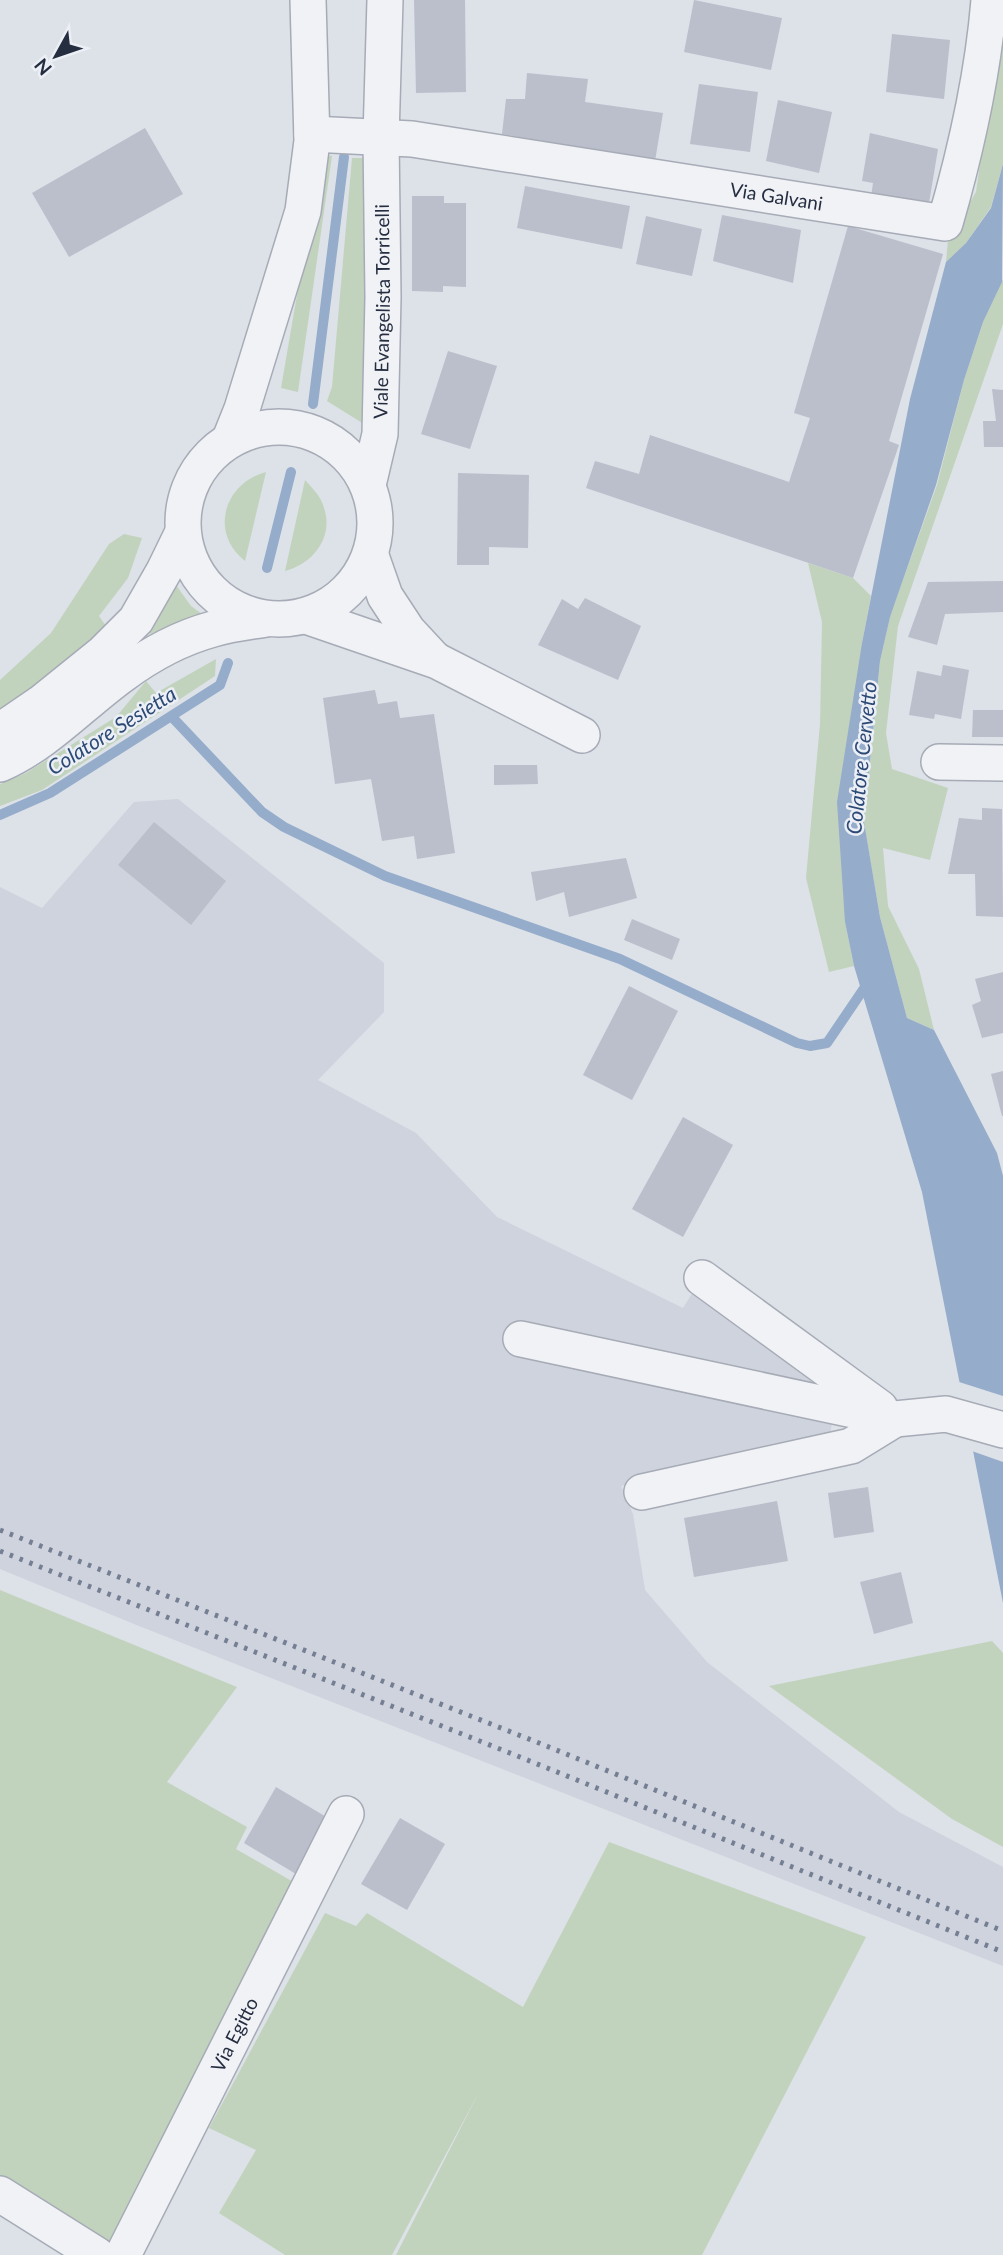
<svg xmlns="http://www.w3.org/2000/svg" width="1003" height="2255" viewBox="0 0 1003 2255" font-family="Lato,sans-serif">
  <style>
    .built { fill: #cfd3dd }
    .green { fill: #c2d3bd }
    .water { fill: #95accb }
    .pier { fill: #dde1e8 }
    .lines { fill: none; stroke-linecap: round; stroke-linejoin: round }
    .stream { stroke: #95accb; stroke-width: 10 }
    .building { fill: #babfcb }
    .minor-casing { stroke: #a6abb6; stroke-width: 38 }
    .minor { stroke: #f0f2f6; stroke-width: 35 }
    .rail { stroke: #757f93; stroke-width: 5; stroke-dasharray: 3.5 7; stroke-linecap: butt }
    .labels { text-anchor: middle; stroke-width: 5; stroke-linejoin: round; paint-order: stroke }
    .street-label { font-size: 19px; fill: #252d40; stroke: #ecf0f6 }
    .water-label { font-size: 21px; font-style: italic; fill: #2d4a76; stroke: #ecf0f6 }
  </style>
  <rect width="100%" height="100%" fill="#dde1e8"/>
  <!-- built -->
  <path class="built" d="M 178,799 L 384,963 L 384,1012 L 318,1080 L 416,1133 L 497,1217 L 683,1308 L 696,1287 L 835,1389 L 830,1440 L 621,1486 L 633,1514 L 645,1590 L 707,1662 L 899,1812 L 1003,1867 L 1003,1966 L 139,1626 L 0,1569 L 0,887 L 42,908 L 134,802 Z"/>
  <!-- green -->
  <g class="green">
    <path d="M 1003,0 L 1003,164 L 991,207 L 966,243 L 946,262 L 948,240 L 976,192 Z"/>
    <path d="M 321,155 L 332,156 L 298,392 L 281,388 Z"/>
    <path d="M 352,158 L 368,158 L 372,429 L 327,401 L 332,387 Z"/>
    <path d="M 1003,279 L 1003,324 L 898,626 L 886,733 L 892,769 L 948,788 L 930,860 L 883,848 L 888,906 L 919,969 L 934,1030 L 907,1018 L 880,917 L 864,823 L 880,661 L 890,616 L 937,485 L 964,380 L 983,322 Z"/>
    <path d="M 266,472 L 245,561 C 209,533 224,483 266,472 Z"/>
    <path d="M 305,480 C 313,489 321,496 324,508 C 334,537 313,564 285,571 Z"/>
    <path d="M 124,534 L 142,538 L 128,578 L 99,616 L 106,626 L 31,691 L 0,710 L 0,680 L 51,633 L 109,544 Z"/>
    <path d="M 808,563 L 853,578 L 871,596 L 862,643 L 845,922 L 854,966 L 829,972 L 806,878 L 820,724 L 822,622 Z"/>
    <path d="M 176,585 L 191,606 L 202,614 L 150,634 L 149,629 Z"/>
    <path d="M 216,659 L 215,676 L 42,790 L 0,806 L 0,784 L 26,773 L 116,717 L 146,681 L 156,693 Z"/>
    <path d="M 0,1590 L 237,1687 L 167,1782 L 247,1827 L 236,1849 L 302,1887 L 111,2249 L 0,2180 Z"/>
    <path d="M 992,1641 L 1003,1653 L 1003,1847 L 952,1819 L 769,1686 Z"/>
    <path d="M 609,1842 L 866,1937 L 702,2255 L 396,2255 L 479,2092 L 392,2255 L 285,2255 L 219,2213 L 256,2150 L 209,2128 L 325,1913 L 356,1926 L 367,1913 L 523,2007 Z"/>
  </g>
  <!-- water -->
  <path class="water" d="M 1003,164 L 1002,282 L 983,322 L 964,380 L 936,485 L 890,617 L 880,661 L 864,822 L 880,917 L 907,1018 L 934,1030 L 997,1153 L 1003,1176 L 1003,1603 L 922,1192 L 854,966 L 845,922 L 837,802 L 862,643 L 910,399 L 946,262 L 966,243 L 991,208 Z"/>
  <!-- pier -->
  <path class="pier" d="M 956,1381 L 1003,1396 L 1003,1462 L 969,1450 Z"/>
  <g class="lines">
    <!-- stream -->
    <g class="stream">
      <path d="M 313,404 L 344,157"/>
      <path d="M 267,568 L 291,472"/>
      <path d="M 172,717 L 262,812 L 284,827 L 385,876 L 620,959 L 797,1043 L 810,1046 L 827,1043 L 869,981"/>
      <path d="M 0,815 L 50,793 L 220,685 L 228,663"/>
    </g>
  </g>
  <!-- building -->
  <g class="building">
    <path d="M 414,0 L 465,0 L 466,92 L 416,93 Z"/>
    <path d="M 694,0 L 782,18 L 771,70 L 684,52 Z"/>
    <path d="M 892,34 L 950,40 L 944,99 L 886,92 Z"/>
    <path d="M 527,73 L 588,79 L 585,102 L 663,113 L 655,161 L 502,134 L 506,99 L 525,99 Z"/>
    <path d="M 699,84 L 758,92 L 750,152 L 690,144 Z"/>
    <path d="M 778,100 L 832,112 L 819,173 L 766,161 Z"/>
    <path d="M 145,128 L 183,194 L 69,257 L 32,193 Z"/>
    <path d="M 870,133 L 938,149 L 928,209 L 871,197 L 873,183 L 862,181 Z"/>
    <path d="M 525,186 L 630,206 L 622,249 L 517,228 Z"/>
    <path d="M 412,196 L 444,196 L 444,203 L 466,203 L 466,287 L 443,286 L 443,292 L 412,291 Z"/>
    <path d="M 722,215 L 801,230 L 793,283 L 713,261 Z"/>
    <path d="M 646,216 L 702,229 L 692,276 L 636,264 Z"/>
    <path d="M 848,226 L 943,254 L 889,441 L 899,445 L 853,578 L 586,488 L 595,461 L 639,474 L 650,435 L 789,482 L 810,418 L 794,413 Z"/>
    <path d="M 448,351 L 497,366 L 470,449 L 421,434 Z"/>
    <path d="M 992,389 L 1003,390 L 1003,447 L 984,447 L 983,421 L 996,421 Z"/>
    <path d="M 458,473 L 529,475 L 528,548 L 489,547 L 489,565 L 457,565 Z"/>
    <path d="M 1003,581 L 1003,612 L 945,614 L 937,645 L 908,637 L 928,582 Z"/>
    <path d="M 585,598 L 641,626 L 618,680 L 538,645 L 562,599 L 578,609 Z"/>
    <path d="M 943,665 L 969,670 L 961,719 L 935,714 L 934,719 L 909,715 L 917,671 L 941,676 Z"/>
    <path d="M 375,690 L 378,704 L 397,701 L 400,718 L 434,714 L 455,853 L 417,859 L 414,836 L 382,841 L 371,779 L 335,784 L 323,698 Z"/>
    <path d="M 973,710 L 1003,710 L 1003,737 L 972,737 Z"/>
    <path d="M 494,765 L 537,765 L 538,784 L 494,785 Z"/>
    <path d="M 982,808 L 1002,809 L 1003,917 L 976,916 L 975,874 L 948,874 L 959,818 L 982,820 Z"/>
    <path d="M 154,822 L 226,881 L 191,925 L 118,865 Z"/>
    <path d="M 626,858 L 637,898 L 569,917 L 564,892 L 536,901 L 531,872 Z"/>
    <path d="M 632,919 L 680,939 L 672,960 L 624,940 Z"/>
    <path d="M 1003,972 L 1003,1033 L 982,1038 L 972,1005 L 981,1001 L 975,979 Z"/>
    <path d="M 629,986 L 678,1011 L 632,1100 L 583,1075 Z"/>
    <path d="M 1003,1071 L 1003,1116 L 1002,1116 L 991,1074 Z"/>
    <path d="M 683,1117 L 733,1145 L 683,1237 L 632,1209 Z"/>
    <path d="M 868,1487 L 874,1532 L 834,1538 L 828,1493 Z"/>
    <path d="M 777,1501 L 788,1561 L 694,1577 L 684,1518 Z"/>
    <path d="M 901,1572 L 913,1623 L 874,1634 L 860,1582 Z"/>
    <path d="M 276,1787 L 328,1818 L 296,1874 L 244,1843 Z"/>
    <path d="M 400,1818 L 445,1844 L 407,1910 L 361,1884 Z"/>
  </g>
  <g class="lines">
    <defs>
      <g id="minor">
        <path id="s1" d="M 312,134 L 412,139 L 945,223 C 966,150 983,76 989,0"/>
        <circle cx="279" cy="523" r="96"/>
        <path d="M 230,439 L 242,409 L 303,211 L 312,141 L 308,0"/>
        <path id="s2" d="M 368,485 L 380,434 L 383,297 L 381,137 L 385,0"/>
        <path d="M 371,556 L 385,596 L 408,631 L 434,659"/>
        <path d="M 306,616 L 437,661 L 582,735"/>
        <path d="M 0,731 L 41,703 L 103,653 L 136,620 L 164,571 L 183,532"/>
        <path d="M 939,762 L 1003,763"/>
        <path d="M 0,764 C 46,744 82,704 122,675 C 149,655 180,638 213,629 C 230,624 248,622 266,619"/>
        <path d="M 702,1278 L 880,1408"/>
        <path d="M 521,1339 L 895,1419 L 946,1414 L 1003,1430"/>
        <path d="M 642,1492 L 851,1446 L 895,1419"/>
        <path d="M 0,2194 L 97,2255"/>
        <path id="s3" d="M 123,2255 L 346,1814"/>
      </g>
    </defs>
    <!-- minor casing -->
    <use href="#minor" class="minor-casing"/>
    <!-- minor -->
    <use href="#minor" class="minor"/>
    <!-- rail -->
    <g class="rail">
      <path d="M 0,1530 L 539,1743 L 1003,1931"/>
      <path d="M 0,1551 L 515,1755 L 1003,1952"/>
    </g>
  </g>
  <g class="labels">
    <!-- street labels -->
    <g class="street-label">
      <text dy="7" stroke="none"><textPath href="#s1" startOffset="469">Via Galvani</textPath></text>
      <text dy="7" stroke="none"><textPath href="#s2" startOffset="175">Viale Evangelista Torricelli</textPath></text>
      <text dy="7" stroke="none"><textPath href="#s3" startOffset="247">Via Egitto</textPath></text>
    </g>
    <!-- water labels -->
    <g class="water-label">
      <text transform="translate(112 731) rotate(-32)" y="7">Colatore Sesietta</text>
      <text transform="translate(862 758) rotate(-84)" y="7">Colatore Cervetto</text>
    </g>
  </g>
  <!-- north arrow -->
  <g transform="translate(56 56) rotate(230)" stroke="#ecf0f6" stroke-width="5" paint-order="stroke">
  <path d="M0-5L12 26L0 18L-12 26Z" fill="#252d40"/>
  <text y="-10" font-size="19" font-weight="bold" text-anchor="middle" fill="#252d40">N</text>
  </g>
</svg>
